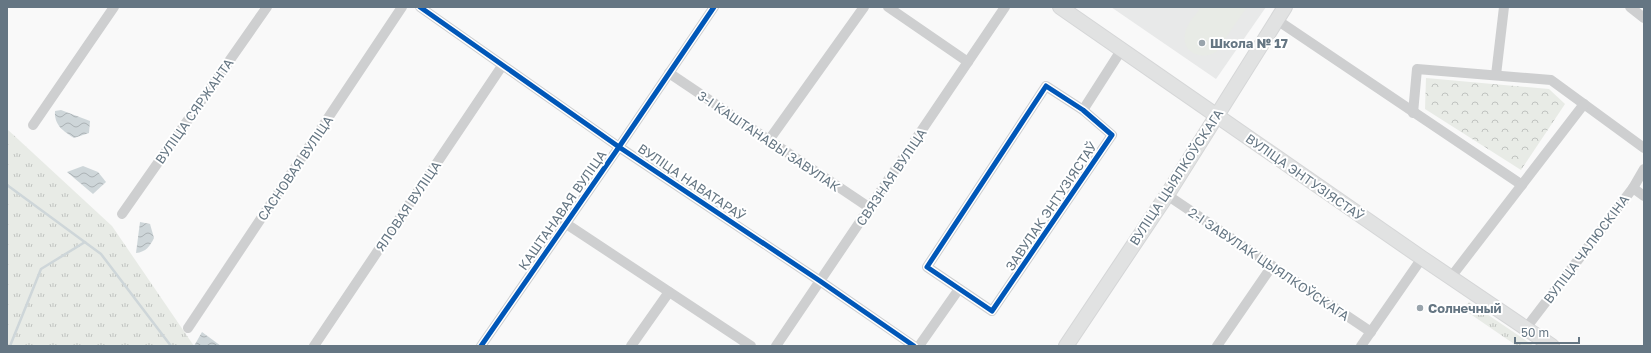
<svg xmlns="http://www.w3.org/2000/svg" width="1651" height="353" viewBox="0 0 1651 353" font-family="'Golos Text',sans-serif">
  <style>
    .built { fill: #e8e9e9 }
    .grass { fill: url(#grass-tufts) }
    .park { fill: url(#park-crowns) }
    .pitch { fill: #e8ebe6 }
    .water { fill: url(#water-waves) }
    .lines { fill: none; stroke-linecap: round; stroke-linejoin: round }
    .stream { stroke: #ced6d9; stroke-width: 2.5 }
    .secondary-casing { stroke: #d5d6d7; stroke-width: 16 }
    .street { stroke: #cecfd0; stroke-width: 10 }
    .secondary { stroke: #e1e2e2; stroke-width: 14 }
    .cycleway-casing { stroke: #fff; stroke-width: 8 }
    .cycleway { stroke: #0057b8; stroke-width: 5 }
    .poi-dot { fill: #99a4ac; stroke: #fff; stroke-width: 1.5 }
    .labels { text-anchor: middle; stroke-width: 4; stroke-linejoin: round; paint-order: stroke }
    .poi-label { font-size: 13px; font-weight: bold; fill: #657683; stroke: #fff; text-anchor: start }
    .street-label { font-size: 13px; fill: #657683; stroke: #fff }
  </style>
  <defs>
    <pattern id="grass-tufts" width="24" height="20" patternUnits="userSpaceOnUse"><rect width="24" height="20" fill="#e8ebe6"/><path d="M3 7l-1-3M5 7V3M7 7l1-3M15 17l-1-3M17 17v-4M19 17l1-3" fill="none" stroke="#c0c3c0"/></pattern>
    <pattern id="park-crowns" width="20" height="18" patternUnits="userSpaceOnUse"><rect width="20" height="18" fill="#e8ebe6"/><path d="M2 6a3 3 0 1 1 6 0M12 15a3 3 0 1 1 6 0" fill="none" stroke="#c0c3c0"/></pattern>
    <pattern id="water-waves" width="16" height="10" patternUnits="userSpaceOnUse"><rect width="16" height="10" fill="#ced6d9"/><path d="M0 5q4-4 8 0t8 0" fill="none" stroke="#abb2b5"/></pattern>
  </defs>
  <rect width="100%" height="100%" fill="#f9f9f9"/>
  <!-- built -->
  <path class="built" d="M 1111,7 L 1266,7 L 1216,79 Z"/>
  <!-- grass -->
  <g class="grass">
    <path d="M 7,129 L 112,226 L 194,346 L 7,346 Z"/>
    <path d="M 1469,302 L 1534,346 L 1517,346 L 1463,309 Z"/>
  </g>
  <!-- park -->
  <path class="park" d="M 1426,78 L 1549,89 L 1565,104 L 1521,170 L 1425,109 Z"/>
  <!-- pitch -->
  <path class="pitch" d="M 1201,7 L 1247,7 L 1216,52 C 1202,61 1181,52 1185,34 C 1186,24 1196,15 1201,7 Z"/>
  <!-- water -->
  <g class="water">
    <path d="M 61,110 L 90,121 L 89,133 L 74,138 C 63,131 54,125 55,111 Z"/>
    <path d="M 83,166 L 98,172 L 106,182 L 93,194 L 67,172 Z"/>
    <path d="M 140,222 L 150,224 L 154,238 C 150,246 146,252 136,253 Z"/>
    <path d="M 202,332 L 221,346 L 194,346 Z"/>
  </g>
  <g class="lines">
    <!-- stream -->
    <g class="stream">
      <path d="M 7,185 L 101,254 L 171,346"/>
      <path d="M 10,346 L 41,269 L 85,242"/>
    </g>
    <defs>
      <g id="secondary">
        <path d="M 1060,7 L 1422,258 L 1552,346"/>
        <path d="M 1066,346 L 1167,195 L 1285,7"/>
      </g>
    </defs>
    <!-- secondary casing -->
    <use href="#secondary" class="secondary-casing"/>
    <!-- street -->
    <g class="street">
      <path d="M 420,7 L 619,147 L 820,281 L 914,346"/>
      <path d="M 888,7 L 968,62"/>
      <path d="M 1630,7 L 1644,18"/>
      <path d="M 1277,20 L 1522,185"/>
      <path d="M 669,73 L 870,208"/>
      <path d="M 1496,75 L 1504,7"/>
      <path d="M 1046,86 L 1083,110 L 1112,135 L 992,311 L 927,267 Z"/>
      <path d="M 1083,110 L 1122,49"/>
      <path d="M 1413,113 L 1417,69 L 1551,80 L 1644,148"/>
      <path d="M 33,125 L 114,7"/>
      <path d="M 769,140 L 864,7"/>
      <path d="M 1633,188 L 1644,196"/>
      <path d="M 1167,195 L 1371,332"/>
      <path d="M 122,214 L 267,7"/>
      <path d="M 565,223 L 751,346"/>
      <path d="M 1451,277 L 1584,104"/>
      <path d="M 188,328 L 402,7"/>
      <path d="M 1526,328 L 1633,188 L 1644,169"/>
      <path d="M 314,346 L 502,66"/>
      <path d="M 481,346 L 619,147 L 714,7"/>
      <path d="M 631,346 L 669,292"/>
      <path d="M 776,346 L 1005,7"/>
      <path d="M 919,346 L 959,289"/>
      <path d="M 1217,346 L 1272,266"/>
      <path d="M 1361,346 L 1422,258"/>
    </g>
    <!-- secondary -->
    <use href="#secondary" class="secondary"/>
    <defs>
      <g id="cycleway">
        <path d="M 420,7 L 619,147 L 820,281 L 914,346"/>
        <path d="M 1046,86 L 1083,110 L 1112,135 L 992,311 L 927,267 Z"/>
        <path d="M 481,346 L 619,147 L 714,7"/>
      </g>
    </defs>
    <!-- cycleway casing -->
    <use href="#cycleway" class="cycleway-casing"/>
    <!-- cycleway -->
    <use href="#cycleway" class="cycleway"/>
  </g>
  <!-- markers -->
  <g class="poi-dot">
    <circle cx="1202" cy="43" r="4"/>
    <circle cx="1420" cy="308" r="4"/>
  </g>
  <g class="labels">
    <!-- poi labels -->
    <g class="poi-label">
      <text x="1210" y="48">Школа № 17</text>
      <text x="1428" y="313">Солнечный</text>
    </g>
    <!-- street labels -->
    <g class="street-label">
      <text transform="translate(194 111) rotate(-55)" y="5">ВУЛІЦА СЯРЖАНТА</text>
      <text transform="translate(769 141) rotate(34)" y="5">3-І КАШТАНАВЫ ЗАВУЛАК</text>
      <text transform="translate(295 168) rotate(-56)" y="5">САСНОВАЯ ВУЛІЦА</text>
      <text transform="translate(891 177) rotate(-56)" y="5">СВЯЗНАЯ ВУЛІЦА</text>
      <text transform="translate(1176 177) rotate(-57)" y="5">ВУЛІЦА ЦЫЯЛКОЎСКАГА</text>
      <text transform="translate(1305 177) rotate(35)" y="5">ВУЛІЦА ЭНТУЗІЯСТАЎ</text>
      <text transform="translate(692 182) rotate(34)" y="5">ВУЛІЦА НАВАТАРАЎ</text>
      <text transform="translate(408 206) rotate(-56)" y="5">ЯЛОВАЯ ВУЛІЦА</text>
      <text transform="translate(1051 206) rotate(-56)" y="5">ЗАВУЛАК ЭНТУЗІЯСТАЎ</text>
      <text transform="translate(562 210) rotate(-55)" y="5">КАШТАНАВАЯ ВУЛІЦА</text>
      <text transform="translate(1586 249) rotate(-53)" y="5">ВУЛІЦА ЧАЛЮСКІНА</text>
      <text transform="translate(1269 264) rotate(34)" y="5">2-І ЗАВУЛАК ЦЫЯЛКОЎСКАГА</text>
    </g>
  </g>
  <!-- border -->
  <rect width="1651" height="353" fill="none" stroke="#657683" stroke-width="16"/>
  <!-- scale -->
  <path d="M1515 337v6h64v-6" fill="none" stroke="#657683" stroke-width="2"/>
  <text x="1521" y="337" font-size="12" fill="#657683" stroke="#ffffff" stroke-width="3" paint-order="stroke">50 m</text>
</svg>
